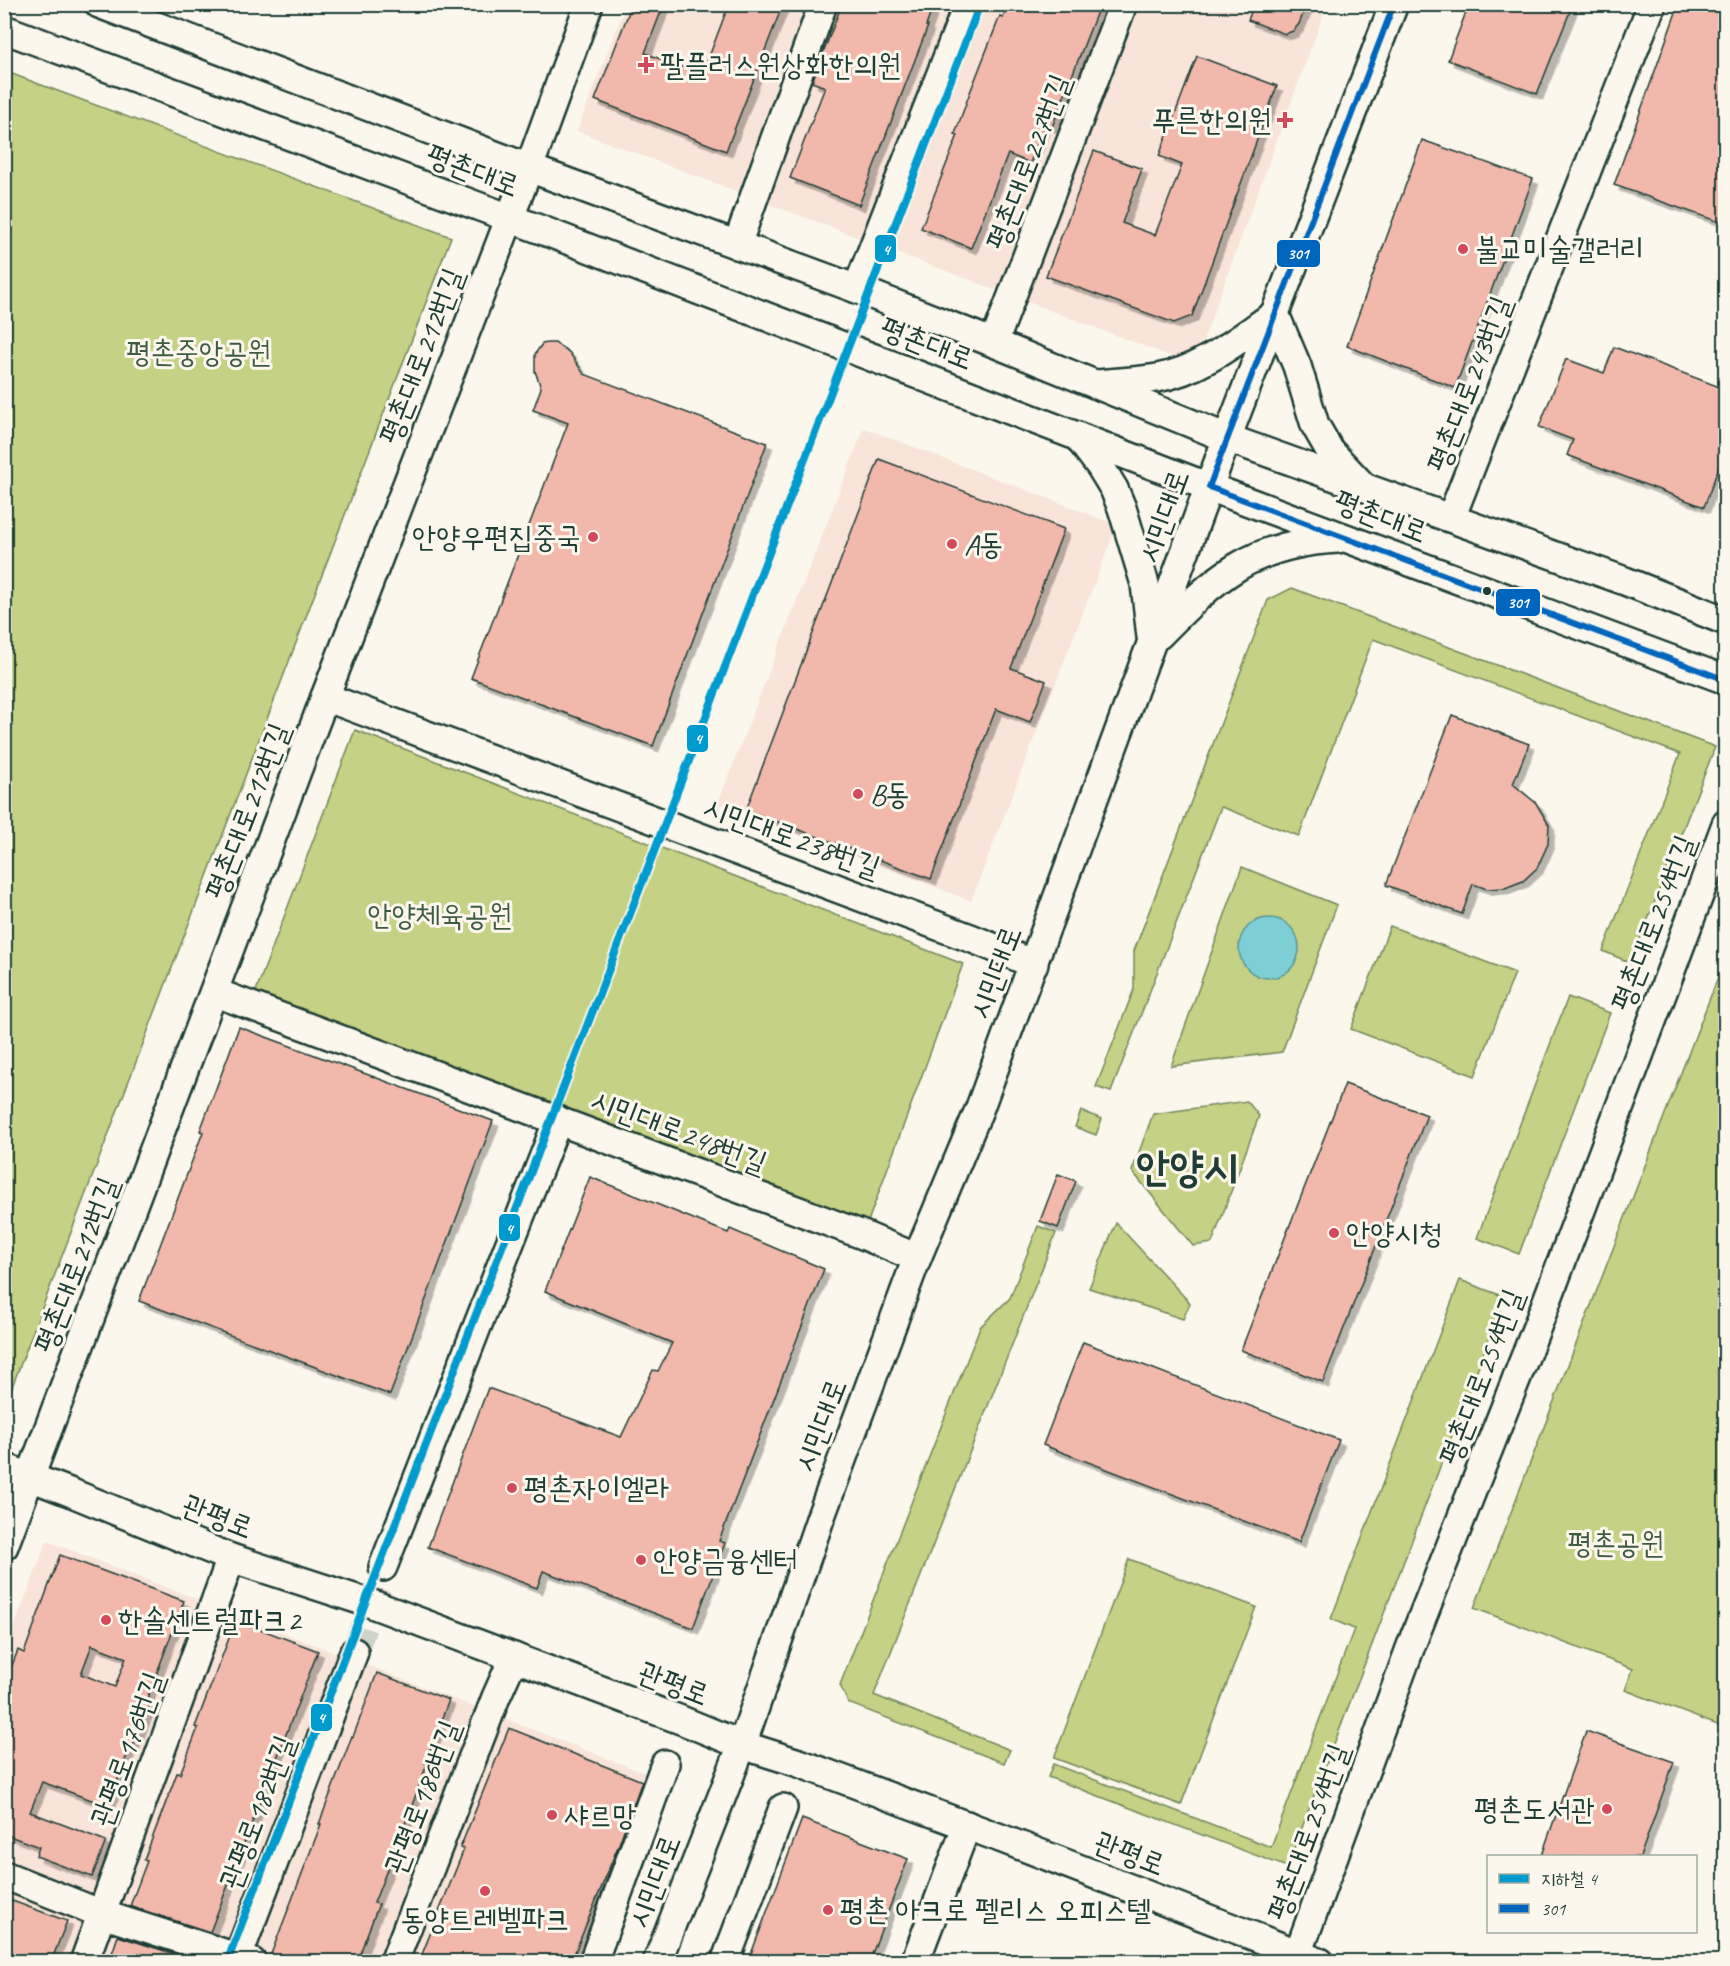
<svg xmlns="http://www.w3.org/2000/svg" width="1730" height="1966" viewBox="0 0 1730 1966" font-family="Caveat,'Poor Story',sans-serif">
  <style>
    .built { fill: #f8e4d8 }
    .green { fill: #c5d184; stroke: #72875c; stroke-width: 1.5 }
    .water { fill: #7ecfd5; stroke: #589595; stroke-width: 1.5 }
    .building { fill: #f2b8ab; stroke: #1f3d34; stroke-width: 1.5; fill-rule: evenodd; filter: url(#shadow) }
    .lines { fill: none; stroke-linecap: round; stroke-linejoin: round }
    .minor-tunnel { stroke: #cfd2c7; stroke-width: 27; stroke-dasharray: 27 14; stroke-linecap: butt }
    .minor-casing { stroke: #1f3d34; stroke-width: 32 }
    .minor { stroke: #fbf7ec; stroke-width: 27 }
    .bus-1-casing { stroke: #fbf7ec; stroke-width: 10 }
    .bus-1 { stroke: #0065bd; stroke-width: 6 }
    .metro-1-casing { stroke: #fbf7ec; stroke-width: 12 }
    .metro-1 { stroke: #009bce; stroke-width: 8 }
    .poi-dot { fill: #d1495b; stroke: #fbf7ec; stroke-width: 2 }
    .bus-dot { fill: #1f3d34; stroke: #fbf7ec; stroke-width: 2 }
    .labels { text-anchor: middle; stroke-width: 6; stroke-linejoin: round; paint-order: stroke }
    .poi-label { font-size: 30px; fill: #1f3d34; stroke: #fbf7ec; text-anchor: start }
    .street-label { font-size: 30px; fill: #1f3d34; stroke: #fbf7ec }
    .park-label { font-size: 30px; fill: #405b44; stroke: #fbf7ec }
    .town-label { font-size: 42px; font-weight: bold; fill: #1f3d34; stroke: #fbf7ec }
    .line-badge { stroke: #fbf7ec; stroke-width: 2 }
    .badge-label { font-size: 16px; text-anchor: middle; font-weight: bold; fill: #fff }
  </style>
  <defs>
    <filter id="shadow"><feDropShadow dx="5.5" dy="5.5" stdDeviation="0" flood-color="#0004"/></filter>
  </defs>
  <rect width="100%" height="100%" fill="#fbf7ec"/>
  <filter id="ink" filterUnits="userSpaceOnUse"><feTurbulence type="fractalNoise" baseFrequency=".0167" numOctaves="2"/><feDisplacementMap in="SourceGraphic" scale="12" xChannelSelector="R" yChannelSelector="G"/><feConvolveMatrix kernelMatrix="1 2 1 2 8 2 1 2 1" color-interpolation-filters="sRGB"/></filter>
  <g filter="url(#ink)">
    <!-- built -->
    <g class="built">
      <path d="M 626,5 L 1327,5 L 1194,365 L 577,131 Z"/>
      <path d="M 864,428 L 1117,525 L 971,901 L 718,803 Z"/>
      <path d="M 47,1541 L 650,1775 L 579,1961 L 5,1961 L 4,1654 Z"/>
    </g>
    <!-- green -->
    <g class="green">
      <path d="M 4,71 L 451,237 L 7,1400 L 4,1399 Z"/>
      <path d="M 1292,588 L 1715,747 L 1631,963 L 1603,951 L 1680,754 L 1373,639 L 1299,836 L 1221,807 L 1111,1092 L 1096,1087 L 1134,989 L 1134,951 L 1268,600 Z"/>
      <path d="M 355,730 L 963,964 L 866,1227 L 254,996 Z"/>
      <path d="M 1242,867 L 1337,905 L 1282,1052 L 1171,1066 Z"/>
      <path d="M 1390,926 L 1515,973 L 1475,1076 L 1351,1029 Z"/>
      <path d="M 1725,959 L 1725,1728 L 1625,1690 L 1633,1669 L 1474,1608 Z"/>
      <path d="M 1568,997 L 1610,1013 L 1519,1254 L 1477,1238 Z"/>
      <path d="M 1247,1101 L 1259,1116 L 1212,1243 L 1193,1246 L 1132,1171 L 1153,1114 Z"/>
      <path d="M 1081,1111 L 1102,1119 L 1096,1135 L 1075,1127 Z"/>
      <path d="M 1116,1223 L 1190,1303 L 1183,1319 L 1089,1288 Z"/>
      <path d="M 1038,1226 L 1056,1233 L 874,1695 L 1010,1750 L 1004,1763 L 848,1703 L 840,1685 L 980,1327 L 1010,1298 Z"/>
      <path d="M 1460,1280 L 1505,1297 L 1287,1867 L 1048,1777 L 1053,1764 L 1271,1847 L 1354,1629 L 1331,1619 Z"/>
      <path d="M 1129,1559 L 1256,1607 L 1181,1805 L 1054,1758 Z"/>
    </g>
    <!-- water -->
    <circle class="water" cx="1269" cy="948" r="30"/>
    <!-- building -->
    <g class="building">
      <path d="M 632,4 L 664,4 L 645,53 L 702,75 L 729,4 L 783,4 L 726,151 L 595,100 Z"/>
      <path d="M 842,4 L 934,4 L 926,26 L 928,26 L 859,205 L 790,178 L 825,87 L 812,82 Z"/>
      <path d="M 1008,4 L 1100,4 L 1052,127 L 1045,125 L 1030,163 L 1008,154 L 971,248 L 921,228 L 958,135 L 955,134 L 969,95 L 1000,16 L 1003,18 Z"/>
      <path d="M 1254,4 L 1307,4 L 1299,24 L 1293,31 L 1285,34 L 1248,20 Z"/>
      <path d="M 1469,4 L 1573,4 L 1537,94 L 1448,60 Z"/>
      <path d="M 1679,4 L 1725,4 L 1725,224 L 1614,185 Z"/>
      <path d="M 1197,56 L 1277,86 L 1192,316 L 1174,323 L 1046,276 L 1094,151 L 1142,169 L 1122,223 L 1155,235 L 1182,165 L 1159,156 Z"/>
      <path d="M 1422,140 L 1533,179 L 1455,388 L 1347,346 Z"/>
      <path d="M 548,343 L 555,343 L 569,352 L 584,374 L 767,443 L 653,746 L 471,678 L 568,423 L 533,410 L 541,388 L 535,371 L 535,354 L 542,344 Z"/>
      <path d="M 1614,347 L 1725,389 L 1725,466 L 1720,464 L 1704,507 L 1567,455 L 1573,440 L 1539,427 L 1566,359 L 1604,373 Z"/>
      <path d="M 879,459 L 1064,529 L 1011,668 L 1046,681 L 1030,722 L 996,709 L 931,879 L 746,810 Z"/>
      <path d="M 1452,715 L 1529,744 L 1513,784 L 1536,803 L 1549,825 L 1548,844 L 1537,868 L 1523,881 L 1505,888 L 1487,889 L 1473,884 L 1462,914 L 1386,885 Z"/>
      <path d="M 239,1027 L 493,1121 L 390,1395 L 139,1301 L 203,1132 L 200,1131 Z"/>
      <path d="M 1345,1084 L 1427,1115 L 1323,1382 L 1241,1350 Z"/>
      <path d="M 1058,1174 L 1076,1181 L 1058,1228 L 1040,1221 Z"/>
      <path d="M 590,1177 L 728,1233 L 730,1229 L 824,1269 L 719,1541 L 725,1543 L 693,1628 L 543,1571 L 537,1588 L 428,1547 L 488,1388 L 621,1437 L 653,1370 L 658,1371 L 672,1343 L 545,1291 Z"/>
      <path d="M 1083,1342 L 1339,1440 L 1299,1542 L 1043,1445 Z"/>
      <path d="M 60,1555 L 184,1601 L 147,1699 L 151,1701 L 132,1748 L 130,1747 L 108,1806 L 42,1782 L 30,1812 L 106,1841 L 92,1877 L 36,1856 L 39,1847 L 4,1834 L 4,1686 L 18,1650 L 24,1653 ZM 92,1645 L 126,1658 L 115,1687 L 81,1674 Z"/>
      <path d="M 236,1620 L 318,1651 L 210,1932 L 130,1906 L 147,1861 L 144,1860 L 177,1773 L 180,1774 L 198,1728 L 195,1727 Z"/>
      <path d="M 377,1673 L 449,1700 L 425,1763 L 427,1764 L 410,1811 L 374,1903 L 379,1904 L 365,1940 L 357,1962 L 268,1962 L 321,1824 L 319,1824 L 352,1736 L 353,1737 Z"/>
      <path d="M 509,1728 L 642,1781 L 619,1844 L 571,1962 L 419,1962 L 464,1849 L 460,1848 Z"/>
      <path d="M 1586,1731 L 1674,1762 L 1640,1857 L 1541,1857 Z"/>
      <path d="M 802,1819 L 908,1859 L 869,1962 L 748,1962 Z"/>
      <path d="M 4,1898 L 67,1921 L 51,1962 L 4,1962 Z"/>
      <path d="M 118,1936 L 199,1962 L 109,1962 Z"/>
    </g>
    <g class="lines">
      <!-- minor-tunnel -->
      <path class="minor-tunnel" d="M 354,1652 L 372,1604 L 383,1567"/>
      <defs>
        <g id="minor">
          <path d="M 99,4 L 529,168 L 857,289 L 994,343 L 1227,438 L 1625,581 L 1726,621"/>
          <path d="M 4,29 L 539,229 L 1209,487 L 1726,680"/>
          <path d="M 737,245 L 823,4"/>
          <path d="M 857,289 L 968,4"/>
          <path d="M 994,343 L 1123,4"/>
          <path d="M 1097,384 C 1117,382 1138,381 1157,378 C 1202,370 1239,339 1275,314 L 1297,366 L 1315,425 L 1330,451 L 1361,484"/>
          <path d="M 1077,436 L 1100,466 L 1114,489 L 1122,508 L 1145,584 L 1151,637"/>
          <path d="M 1451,518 L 1652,4"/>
          <path d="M 1159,635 C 1216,577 1252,543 1338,539"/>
          <path d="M 325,697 L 973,939 L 1034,964"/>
          <path d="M 214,992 L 863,1235 L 917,1258"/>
          <path d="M 4,1467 L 72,1493 L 231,1558 L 372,1604 L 681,1720 L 742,1745 L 799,1763 L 1003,1839 L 1320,1962"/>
          <path d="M 4,1546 L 325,697 L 529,168 L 589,4"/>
          <path d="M 383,1567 L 558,1120"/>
          <path d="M 4,1875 L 102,1914 L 252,1962"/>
          <path d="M 84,1962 L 231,1558"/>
          <path d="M 236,1962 L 354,1652"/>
          <path d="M 394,1962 L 496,1697 L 514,1657"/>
          <path d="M 593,1962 L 665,1764"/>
          <path d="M 657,1962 L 742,1745 L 820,1519 L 917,1258 L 979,1110 L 1227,438 L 1394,4"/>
          <path d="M 725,1962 L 783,1808"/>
          <path d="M 915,1962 L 967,1825"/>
          <path d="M 1295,1962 L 1412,1643 L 1542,1314 L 1726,824"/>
        </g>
      </defs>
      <!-- minor casing -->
      <use href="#minor" class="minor-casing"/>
      <!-- minor -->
      <use href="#minor" class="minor"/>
      <defs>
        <path id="bus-1" d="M 1394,4 L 1209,487 L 1726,680"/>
      </defs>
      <!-- bus-1 casing -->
      <use href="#bus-1" class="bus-1-casing"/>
      <!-- bus-1 -->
      <use href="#bus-1" class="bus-1"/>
      <defs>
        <path id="metro-1" d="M 227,1962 L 980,4"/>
      </defs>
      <!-- metro-1 casing -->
      <use href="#metro-1" class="metro-1-casing"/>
      <!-- metro-1 -->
      <use href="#metro-1" class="metro-1"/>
    </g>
  </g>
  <!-- markers -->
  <g class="poi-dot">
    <path d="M643 56h6v6h6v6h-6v6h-6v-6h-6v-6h6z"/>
    <path d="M1282 111h6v6h6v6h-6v6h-6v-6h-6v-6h6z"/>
    <circle cx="1463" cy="249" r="6"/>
    <circle cx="593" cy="537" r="6"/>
    <circle cx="952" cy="544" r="6"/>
    <circle cx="858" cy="794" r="6"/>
    <circle cx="1334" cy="1233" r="6"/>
    <circle cx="512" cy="1488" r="6"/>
    <circle cx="641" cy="1560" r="6"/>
    <circle cx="106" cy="1620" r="6"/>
    <circle cx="1607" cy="1809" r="6"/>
    <circle cx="552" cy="1815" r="6"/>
    <circle cx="485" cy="1891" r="6"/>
    <circle cx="828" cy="1910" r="6"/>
  </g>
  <circle class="bus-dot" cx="1487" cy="591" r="5"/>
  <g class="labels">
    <!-- poi labels -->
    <g class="poi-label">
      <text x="660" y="75">팔플러스원상화한의원</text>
      <text x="1272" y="130" text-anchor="end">푸른한의원</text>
      <text x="1475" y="259">불교미술갤러리</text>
      <text x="581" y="547" text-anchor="end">안양우편집중국</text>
      <text x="964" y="554">A동</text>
      <text x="870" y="804">B동</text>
      <text x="1346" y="1243">안양시청</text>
      <text x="524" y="1498">평촌자이엘라</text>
      <text x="653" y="1570">안양금융센터</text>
      <text x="118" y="1630">한솔센트럴파크2</text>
      <text x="1595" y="1819" text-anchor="end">평촌도서관</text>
      <text x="564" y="1825">샤르망</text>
      <text x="840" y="1920">평촌 아크로 펠리스 오피스텔</text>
      <text x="485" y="1929" text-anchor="middle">동양트레벨파크</text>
    </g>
    <!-- street labels -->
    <g class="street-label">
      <text transform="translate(1028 162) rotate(-69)" y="10">평촌대로227번길</text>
      <text transform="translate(473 170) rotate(21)" y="10">평촌대로</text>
      <text transform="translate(927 343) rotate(21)" y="10">평촌대로</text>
      <text transform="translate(421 356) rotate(-69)" y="10">평촌대로212번길</text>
      <text transform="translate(1469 384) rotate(-69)" y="10">평촌대로243번길</text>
      <text transform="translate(1163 516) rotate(-70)" y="10">시민대로</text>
      <text transform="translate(1381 516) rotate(21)" y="10">평촌대로</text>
      <text transform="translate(247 811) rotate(-69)" y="10">평촌대로212번길</text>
      <text transform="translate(792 837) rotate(20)" y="10">시민대로238번길</text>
      <text transform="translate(1653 923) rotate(-69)" y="10">평촌대로254번길</text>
      <text transform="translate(995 972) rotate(-69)" y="10">시민대로</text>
      <text transform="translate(679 1131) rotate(21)" y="10">시민대로248번길</text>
      <text transform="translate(76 1265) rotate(-69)" y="10">평촌대로212번길</text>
      <text transform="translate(1481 1377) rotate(-69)" y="10">평촌대로254번길</text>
      <text transform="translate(820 1425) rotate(-69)" y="10">시민대로</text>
      <text transform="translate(218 1516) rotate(21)" y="10">관평로</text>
      <text transform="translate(674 1683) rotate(21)" y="10">관평로</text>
      <text transform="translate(127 1749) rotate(-70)" y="10">관평로176번길</text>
      <text transform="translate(422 1797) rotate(-69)" y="10">관평로186번길</text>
      <text transform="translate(257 1812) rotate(-69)" y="10">관평로182번길</text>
      <text transform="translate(1308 1832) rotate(-70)" y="10">평촌대로254번길</text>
      <text transform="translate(1130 1853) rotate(21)" y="10">관평로</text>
      <text transform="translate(654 1881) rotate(-69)" y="10">시민대로</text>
    </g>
    <!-- park labels -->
    <g class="park-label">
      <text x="199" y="362">평촌중앙공원</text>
      <text x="440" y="925">안양체육공원</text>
      <text x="1616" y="1553">평촌공원</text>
    </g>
    <!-- town labels -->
    <g class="town-label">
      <text x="1187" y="1181">안양시</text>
    </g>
  </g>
  <g class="line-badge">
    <rect x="874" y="234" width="23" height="29" rx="6" fill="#009bce"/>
    <rect x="1276" y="239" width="45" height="29" rx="6" fill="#0065bd"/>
    <rect x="1495" y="588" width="46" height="29" rx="6" fill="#0065bd"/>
    <rect x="686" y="724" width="23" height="29" rx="6" fill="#009bce"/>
    <rect x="498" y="1213" width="23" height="29" rx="6" fill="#009bce"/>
    <rect x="310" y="1703" width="23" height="29" rx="6" fill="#009bce"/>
  </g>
  <g class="badge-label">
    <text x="886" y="255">4</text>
    <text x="1298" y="259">301</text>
    <text x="1518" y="608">301</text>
    <text x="698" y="744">4</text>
    <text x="509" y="1234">4</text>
    <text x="321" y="1723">4</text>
  </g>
  <!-- margin -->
  <rect width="1730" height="1966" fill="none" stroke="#fbf7ec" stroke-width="24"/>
  <rect x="12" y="12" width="1706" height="1942" fill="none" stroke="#1f3d34" stroke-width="2" filter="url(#ink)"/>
  <!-- legend -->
  <rect x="1487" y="1855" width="210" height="78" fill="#fbf7ec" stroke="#a3ada2" stroke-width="1.5"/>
  <rect x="1499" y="1874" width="30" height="9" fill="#009bce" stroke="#a3ada2" stroke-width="1.5"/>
  <text x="1541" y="1885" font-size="18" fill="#1f3d34">지하철 4</text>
  <rect x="1499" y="1904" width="30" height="9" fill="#0065bd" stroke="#a3ada2" stroke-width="1.5"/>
  <text x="1541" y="1915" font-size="18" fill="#1f3d34">301</text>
</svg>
